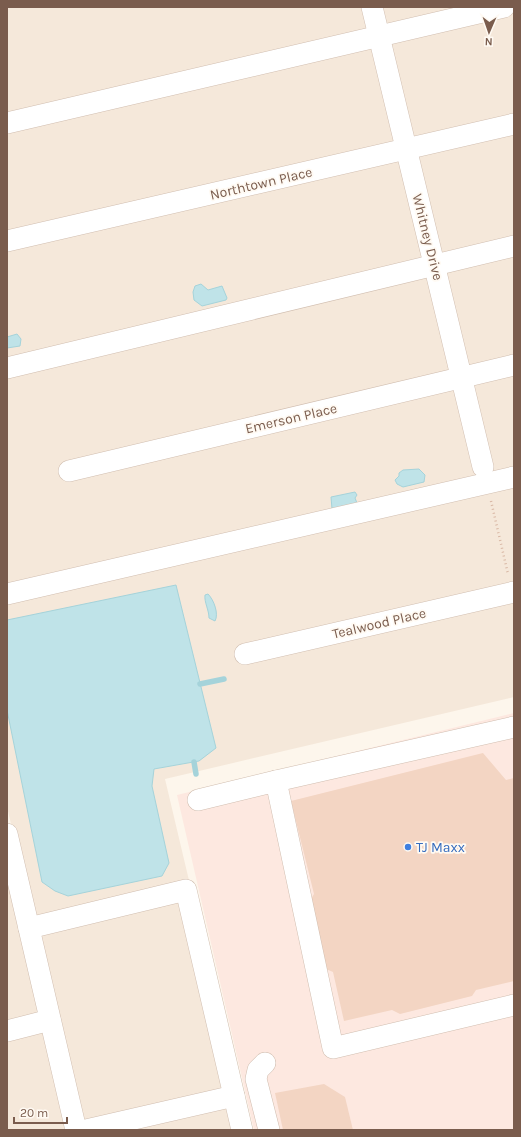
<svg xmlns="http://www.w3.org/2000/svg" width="521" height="1137" viewBox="0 0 521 1137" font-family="Karla,sans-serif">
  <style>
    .residential { fill: #f5e8da }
    .commercial { fill: #fde8e0 }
    .water { fill: #bfe3e8; stroke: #a5d3da }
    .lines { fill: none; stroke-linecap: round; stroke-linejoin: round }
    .stream { stroke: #a5d3da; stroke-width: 5.5 }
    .building { fill: #f3d5c3 }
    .minor-casing { stroke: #d1beb0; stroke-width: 22 }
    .path { stroke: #d9b8a5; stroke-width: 2.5; stroke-dasharray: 1 3; stroke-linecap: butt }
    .minor { stroke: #fff; stroke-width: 21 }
    .shop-dot { fill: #3f7fe0; stroke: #fffaf3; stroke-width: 1.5 }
    .labels { text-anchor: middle; stroke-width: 3.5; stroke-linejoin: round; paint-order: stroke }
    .street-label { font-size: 14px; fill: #7a5c4d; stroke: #fffaf3 }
    .shop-label { font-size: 14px; fill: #366cbe; stroke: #fffaf3; text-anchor: start }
  </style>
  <rect width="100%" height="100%" fill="#fdf6ec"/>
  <!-- residential -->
  <g class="residential">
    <path d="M 7,7 L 514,7 L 514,697 L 165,779 L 248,1130 L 83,1130 L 7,807 Z"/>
    <path d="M 7,874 L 68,1130 L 7,1130 Z"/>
  </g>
  <!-- commercial -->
  <path class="commercial" d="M 514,713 L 514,1130 L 254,1130 L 177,795 Z"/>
  <!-- water -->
  <g class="water">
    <path d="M 201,284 L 208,290 L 222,286 L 227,298 L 226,300 L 202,306 L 194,300 L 193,292 L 195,286 Z"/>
    <path d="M 17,334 L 21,339 L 20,346 L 7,348 L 7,337 Z"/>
    <path d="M 419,469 L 425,475 L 424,482 L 403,487 L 397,484 L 395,480 L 399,476 L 399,473 L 403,470 Z"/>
    <path d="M 355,492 L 357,495 L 355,498 L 357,503 L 332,509 L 331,497 Z"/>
    <path d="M 176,585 L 216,748 L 199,761 L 154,769 L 152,786 L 169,863 L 162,876 L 68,896 L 55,891 L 42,882 L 7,710 L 7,620 Z"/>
    <path d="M 208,594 C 214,600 219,614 215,621 L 209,618 C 209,610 204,602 205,595 Z"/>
  </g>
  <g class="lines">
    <!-- stream -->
    <g class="stream">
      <path d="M 200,684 L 224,679"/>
      <path d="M 194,762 L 196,774"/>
    </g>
  </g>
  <!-- building -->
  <g class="building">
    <path d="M 483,753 L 506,780 L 514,778 L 514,981 L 476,990 L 472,996 L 400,1014 L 392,1010 L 344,1021 L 333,972 L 326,969 L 309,902 L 314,894 L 291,801 Z"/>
    <path d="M 324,1084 L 345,1097 L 353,1130 L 283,1130 L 275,1093 Z"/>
  </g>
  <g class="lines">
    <defs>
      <g id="minor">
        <path d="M 372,7 L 483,467"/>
        <path d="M 7,123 L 504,7"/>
        <path d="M 7,241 L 514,124"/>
        <path d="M 7,368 L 514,246"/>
        <path d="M 69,471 L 514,365"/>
        <path d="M 7,594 L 514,477"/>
        <path d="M 245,654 L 514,592"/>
        <path d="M 276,781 L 514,727"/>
        <path d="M 198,800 L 276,781 L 333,1048 L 514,1005"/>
        <path d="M 7,834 L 76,1130"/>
        <path d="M 29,928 L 186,890 L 242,1130"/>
        <path d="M 7,1031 L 50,1020"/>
        <path d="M 265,1063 L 258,1070 L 256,1079 L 269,1130"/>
        <path d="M 86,1130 L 234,1096"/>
      </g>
    </defs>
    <!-- minor casing -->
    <use href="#minor" class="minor-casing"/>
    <!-- path -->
    <path class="path" d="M 491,501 L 508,574"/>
    <!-- minor -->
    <use href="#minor" class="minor"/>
  </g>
  <!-- markers -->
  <circle class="shop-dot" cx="408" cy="847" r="4"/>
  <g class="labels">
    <!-- street labels -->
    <g class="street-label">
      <text transform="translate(261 183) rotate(-13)" y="5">Northtown Place</text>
      <text transform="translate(428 237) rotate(76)" y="5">Whitney Drive</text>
      <text transform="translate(291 418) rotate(-13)" y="5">Emerson Place</text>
      <text transform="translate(379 623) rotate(-13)" y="5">Tealwood Place</text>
    </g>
    <!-- shop labels -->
    <g class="shop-label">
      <text x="416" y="852">TJ Maxx</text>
    </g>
  </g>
  <!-- border -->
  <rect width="521" height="1137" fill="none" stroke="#7a5c4d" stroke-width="16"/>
  <!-- north arrow -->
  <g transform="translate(489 32) rotate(182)" stroke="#fffaf3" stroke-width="3" paint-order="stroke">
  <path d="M0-3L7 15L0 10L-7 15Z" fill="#7a5c4d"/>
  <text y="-6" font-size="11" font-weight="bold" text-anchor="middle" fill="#7a5c4d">N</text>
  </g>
  <!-- scale -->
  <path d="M14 1117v6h53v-6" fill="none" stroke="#7a5c4d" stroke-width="2"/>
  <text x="20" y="1117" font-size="12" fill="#7a5c4d" stroke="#fffaf3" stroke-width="3" paint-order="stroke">20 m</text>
</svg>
